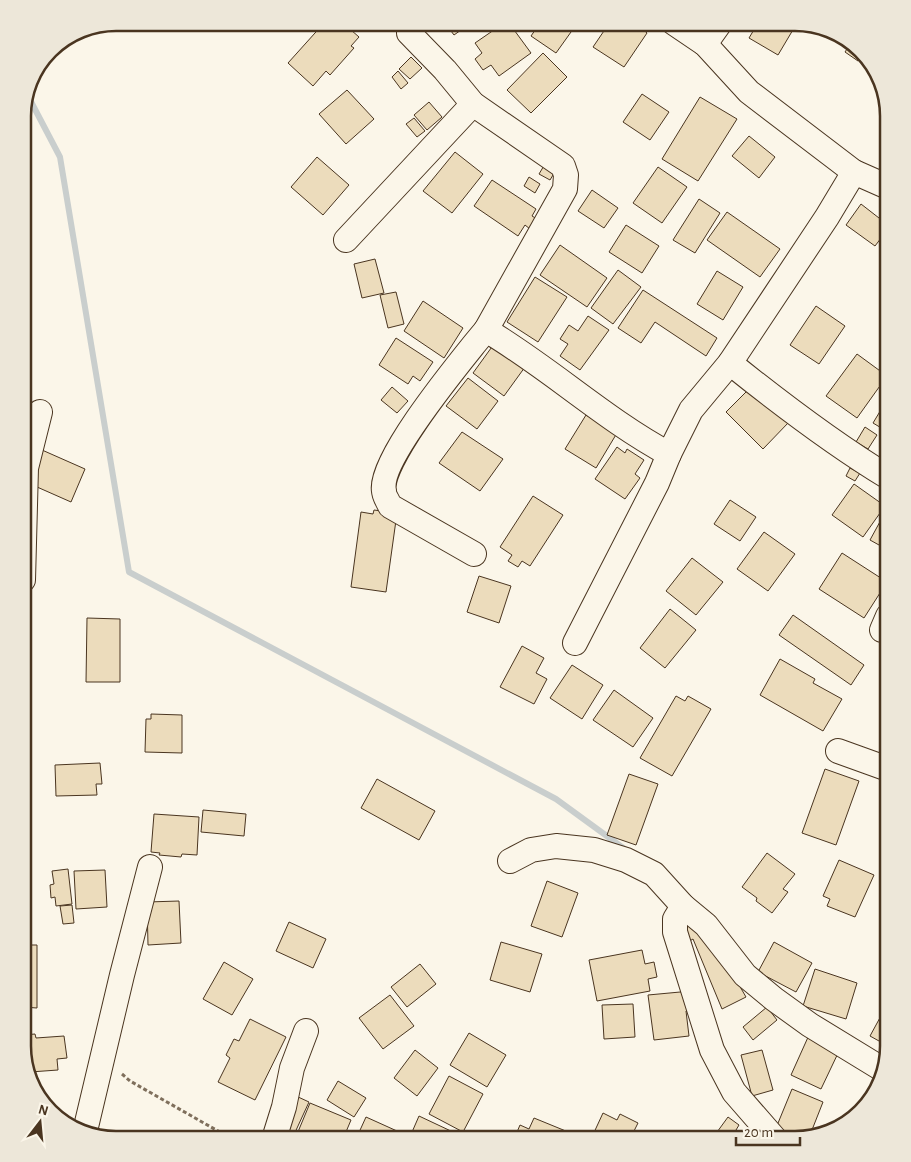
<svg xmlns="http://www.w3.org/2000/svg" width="911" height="1162" viewBox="0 0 911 1162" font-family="'Alegreya Sans',sans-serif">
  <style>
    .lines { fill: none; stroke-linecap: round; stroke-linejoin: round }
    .stream { stroke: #c9cecd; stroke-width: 6 }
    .building { fill: #ecdcbc; stroke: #4a3520 }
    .minor-casing { stroke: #4a3520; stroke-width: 26 }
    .path { stroke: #7f6f5c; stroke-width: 3; stroke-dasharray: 4 2.5; stroke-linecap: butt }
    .minor { stroke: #fbf6e9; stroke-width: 24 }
    .rim { fill: none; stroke: #4a3520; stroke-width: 2.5 }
  </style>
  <rect width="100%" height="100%" fill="#fbf6e9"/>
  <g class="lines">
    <!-- stream -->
    <path class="stream" d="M 27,94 L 60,157 L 129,572 L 556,799 L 626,850"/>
  </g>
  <!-- building -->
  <g class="building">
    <path d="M 324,23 L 343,23 L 359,37 L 351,46 L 354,48 L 330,75 L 326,71 L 313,86 L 288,63 Z"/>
    <path d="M 445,23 L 471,23 L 454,35 Z"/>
    <path d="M 504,23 L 509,23 L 531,53 L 499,76 L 491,65 L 483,70 L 475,59 L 482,53 L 475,43 Z"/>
    <path d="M 540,23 L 573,23 L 576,25 L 556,53 L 531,36 Z"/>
    <path d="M 606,23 L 636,23 L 647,33 L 624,67 L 593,47 L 608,25 Z"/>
    <path d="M 758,23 L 797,23 L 778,55 L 749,38 Z"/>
    <path d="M 851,43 L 863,55 L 858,61 L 845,52 Z"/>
    <path d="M 543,53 L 567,77 L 531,113 L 507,90 Z"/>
    <path d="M 411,57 L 422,68 L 410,79 L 399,69 Z"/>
    <path d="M 398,71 L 408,83 L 401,89 L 392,77 Z"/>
    <path d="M 347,90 L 374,119 L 346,144 L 319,114 Z"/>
    <path d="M 642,94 L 669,112 L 650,140 L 623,122 Z"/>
    <path d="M 700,97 L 737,119 L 698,181 L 662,159 Z"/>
    <path d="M 429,102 L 442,117 L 427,130 L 414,115 Z"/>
    <path d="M 414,118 L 425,131 L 417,137 L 406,124 Z"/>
    <path d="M 749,136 L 775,157 L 759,178 L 732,156 Z"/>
    <path d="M 455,152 L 483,174 L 452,213 L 423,191 Z"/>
    <path d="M 317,157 L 349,185 L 323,215 L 291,187 Z"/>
    <path d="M 545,164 L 556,170 L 550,180 L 539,174 Z"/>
    <path d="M 658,167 L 687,187 L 662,223 L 633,203 Z"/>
    <path d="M 529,177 L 540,184 L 535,193 L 524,186 Z"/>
    <path d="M 492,180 L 536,209 L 532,216 L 537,219 L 530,229 L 525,225 L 518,236 L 474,206 Z"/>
    <path d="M 592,190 L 618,208 L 604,228 L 578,211 Z"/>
    <path d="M 699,199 L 720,213 L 695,253 L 673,240 Z"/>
    <path d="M 861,204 L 888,225 L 888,229 L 875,246 L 846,225 Z"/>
    <path d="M 727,212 L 780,249 L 760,277 L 707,240 Z"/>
    <path d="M 626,225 L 659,246 L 642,273 L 609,252 Z"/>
    <path d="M 560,245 L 607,278 L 587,307 L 540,275 Z"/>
    <path d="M 375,259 L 384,293 L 362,298 L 354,264 Z"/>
    <path d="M 618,270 L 641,287 L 613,324 L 591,308 Z"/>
    <path d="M 717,271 L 743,287 L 723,320 L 697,304 Z"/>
    <path d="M 535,277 L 567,297 L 538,342 L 507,322 Z"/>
    <path d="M 643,290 L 717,338 L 706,356 L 655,322 L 641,343 L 618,328 Z"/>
    <path d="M 396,292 L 404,324 L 388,328 L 380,295 Z"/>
    <path d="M 423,301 L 463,328 L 444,358 L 404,331 Z"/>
    <path d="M 816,306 L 845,326 L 819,364 L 790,345 Z"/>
    <path d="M 588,316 L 609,330 L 580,370 L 560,356 L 568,344 L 560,339 L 569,325 L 578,331 Z"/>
    <path d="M 396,338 L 433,362 L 420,381 L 413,376 L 408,384 L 379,365 Z"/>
    <path d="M 494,344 L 525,367 L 504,396 L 473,373 Z"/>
    <path d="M 857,354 L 887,376 L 857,418 L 826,396 Z"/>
    <path d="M 468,378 L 498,401 L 477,429 L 446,406 Z"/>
    <path d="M 752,386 L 789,422 L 763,449 L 726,412 Z"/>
    <path d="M 392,387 L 408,401 L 397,413 L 381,400 Z"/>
    <path d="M 888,398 L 888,432 L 873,423 Z"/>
    <path d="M 586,415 L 617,433 L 596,468 L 565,449 Z"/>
    <path d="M 865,427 L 877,435 L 868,449 L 856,442 Z"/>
    <path d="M 462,432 L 503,459 L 480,491 L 439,463 Z"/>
    <path d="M 617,447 L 625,453 L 627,449 L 644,460 L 635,474 L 640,478 L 625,499 L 595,479 Z"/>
    <path d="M 42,450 L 85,469 L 71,502 L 28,483 Z"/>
    <path d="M 850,468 L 860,473 L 855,481 L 846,476 Z"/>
    <path d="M 854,484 L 885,506 L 863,537 L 832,515 Z"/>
    <path d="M 533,496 L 563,515 L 530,566 L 522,561 L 518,567 L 508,561 L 512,555 L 500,547 Z"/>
    <path d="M 730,500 L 756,517 L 740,541 L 714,524 Z"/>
    <path d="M 888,507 L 888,550 L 870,540 Z"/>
    <path d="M 374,510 L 397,513 L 386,592 L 351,587 L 361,512 L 373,514 Z"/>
    <path d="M 764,532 L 795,554 L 768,591 L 737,569 Z"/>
    <path d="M 842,553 L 887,582 L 864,618 L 819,589 Z"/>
    <path d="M 692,558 L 723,582 L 696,615 L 666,591 Z"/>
    <path d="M 479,576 L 511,586 L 499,623 L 467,612 Z"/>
    <path d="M 670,609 L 696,630 L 665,668 L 640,648 Z"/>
    <path d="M 793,615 L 864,665 L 851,685 L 779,635 Z"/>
    <path d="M 87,618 L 120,619 L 120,682 L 86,682 Z"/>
    <path d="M 522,646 L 544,658 L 536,673 L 547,679 L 534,704 L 500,687 Z"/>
    <path d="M 780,659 L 815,679 L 813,683 L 842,699 L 823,731 L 760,695 Z"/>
    <path d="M 572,665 L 603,685 L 582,719 L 550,698 Z"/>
    <path d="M 614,690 L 653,718 L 633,747 L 593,720 Z"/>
    <path d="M 676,696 L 685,701 L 688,696 L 711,709 L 672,776 L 640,758 Z"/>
    <path d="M 151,714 L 182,715 L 182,753 L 145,752 L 146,719 L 151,719 Z"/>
    <path d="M 100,763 L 102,784 L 96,784 L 97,795 L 56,796 L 55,765 Z"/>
    <path d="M 825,769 L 859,781 L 836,845 L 802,833 Z"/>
    <path d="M 629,774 L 658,784 L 636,845 L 607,835 Z"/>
    <path d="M 377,779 L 435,811 L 419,840 L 361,808 Z"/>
    <path d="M 203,810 L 246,814 L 244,836 L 201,832 Z"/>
    <path d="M 154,814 L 199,817 L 197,855 L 182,854 L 181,857 L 159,855 L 160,853 L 151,852 Z"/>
    <path d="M 767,853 L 795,874 L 783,889 L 788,892 L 772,913 L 756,901 L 757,898 L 742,887 Z"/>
    <path d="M 839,860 L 874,875 L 855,917 L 827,906 L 830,899 L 823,896 Z"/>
    <path d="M 68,869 L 72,904 L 56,906 L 55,897 L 51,898 L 50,885 L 54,884 L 52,871 Z"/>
    <path d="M 105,870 L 107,907 L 76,909 L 74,871 Z"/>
    <path d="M 547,881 L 578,893 L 562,937 L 531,926 Z"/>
    <path d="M 179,901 L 181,943 L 148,945 L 147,902 Z"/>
    <path d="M 72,905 L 74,923 L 63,924 L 60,906 Z"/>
    <path d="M 695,919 L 705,926 L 746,997 L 722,1009 L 693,939 L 688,942 L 681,925 Z"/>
    <path d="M 289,922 L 326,939 L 313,968 L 276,951 Z"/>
    <path d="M 501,942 L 542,954 L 530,992 L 490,980 Z"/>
    <path d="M 774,942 L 812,963 L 796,992 L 758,972 Z"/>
    <path d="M 24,945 L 37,945 L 37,1008 L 23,1007 L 23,953 L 24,953 Z"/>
    <path d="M 642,950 L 645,964 L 654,962 L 657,977 L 648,979 L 650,991 L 597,1001 L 589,960 Z"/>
    <path d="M 224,962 L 253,979 L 232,1015 L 203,999 Z"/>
    <path d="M 420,964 L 436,984 L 407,1007 L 391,987 Z"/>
    <path d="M 815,969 L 857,983 L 846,1019 L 803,1006 Z"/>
    <path d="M 691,991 L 693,1010 L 686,1011 L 689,1036 L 654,1040 L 648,995 Z"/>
    <path d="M 390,995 L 414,1026 L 383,1049 L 359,1018 Z"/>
    <path d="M 888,1003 L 888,1046 L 870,1036 Z"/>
    <path d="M 633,1004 L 635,1037 L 604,1039 L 602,1005 Z"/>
    <path d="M 767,1007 L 777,1020 L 753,1040 L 743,1027 Z"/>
    <path d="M 250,1019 L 286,1037 L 255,1100 L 218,1082 L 230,1058 L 226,1055 L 234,1039 L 239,1041 Z"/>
    <path d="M 469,1033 L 506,1055 L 487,1087 L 450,1065 Z"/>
    <path d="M 35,1034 L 36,1038 L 64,1036 L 67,1058 L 57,1059 L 58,1070 L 30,1072 L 22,1046 L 23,1035 Z"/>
    <path d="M 809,1035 L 840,1049 L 821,1089 L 791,1075 Z"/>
    <path d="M 415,1050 L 438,1068 L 417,1096 L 394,1078 Z"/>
    <path d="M 762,1050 L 773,1090 L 752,1096 L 741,1055 Z"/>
    <path d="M 449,1076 L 483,1094 L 463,1132 L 429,1114 Z"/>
    <path d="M 338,1081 L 366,1098 L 354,1117 L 327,1100 Z"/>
    <path d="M 792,1089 L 823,1102 L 810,1135 L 800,1138 L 776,1128 Z"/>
    <path d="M 296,1096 L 309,1102 L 292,1139 L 277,1139 Z"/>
    <path d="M 310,1103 L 351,1120 L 343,1139 L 295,1139 Z"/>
    <path d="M 603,1113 L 617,1120 L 620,1114 L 638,1123 L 630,1139 L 591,1139 Z"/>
    <path d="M 419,1116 L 453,1132 L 450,1139 L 409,1139 Z"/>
    <path d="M 366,1117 L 397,1131 L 393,1139 L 356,1139 Z"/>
    <path d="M 728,1117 L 739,1125 L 736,1130 L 748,1138 L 747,1139 L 712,1139 Z"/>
    <path d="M 534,1118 L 578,1136 L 577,1139 L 514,1139 L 520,1125 L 529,1129 Z"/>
  </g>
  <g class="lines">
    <defs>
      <g id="minor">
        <path d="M 674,23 L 705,44 L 749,92 L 854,172 L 888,187"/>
        <path d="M 409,33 L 445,70 L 473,104 L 563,166 L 566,175 L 565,189 L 486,330"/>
        <path d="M 705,44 L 720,23"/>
        <path d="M 346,240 L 473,104"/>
        <path d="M 730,363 C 781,404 832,443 888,477"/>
        <path d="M 474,554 L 390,506 C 388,501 384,496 384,491 C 378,462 456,367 476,342 L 486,330 C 550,368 604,419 669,454 L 691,410 L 730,363 L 827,217 L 854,172"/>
        <path d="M 23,580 L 26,468 L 40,412"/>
        <path d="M 882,630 L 888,616"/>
        <path d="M 575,643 L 657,483 L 669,454"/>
        <path d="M 838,751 L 888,769"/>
        <path d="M 510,861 L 531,850 L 556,846 L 594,850 L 626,860 L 654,874 L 683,906 L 706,925 L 745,975 L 774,999 L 810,1025 L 882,1069"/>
        <path d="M 683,906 L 675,919 L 675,932 L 712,1050 L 734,1092 L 775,1139"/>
        <path d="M 85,1131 L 122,975 L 150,867"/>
        <path d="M 274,1139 L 284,1107 L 292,1068 L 306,1031"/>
      </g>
    </defs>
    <!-- minor casing -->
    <use href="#minor" class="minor-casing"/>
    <!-- path -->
    <path class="path" d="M 122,1074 L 130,1081 L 232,1139"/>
    <!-- minor -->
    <use href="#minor" class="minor"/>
  </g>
  <!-- crop -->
  <path d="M0 0H911V1162H0ZM116 31H795A85 85 0 0 1 880 116V1046A85 85 0 0 1 795 1131H116A85 85 0 0 1 31 1046V116A85 85 0 0 1 116 31Z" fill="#ede7d9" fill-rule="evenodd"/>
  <path class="rim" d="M116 31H795A85 85 0 0 1 880 116V1046A85 85 0 0 1 795 1131H116A85 85 0 0 1 31 1046V116A85 85 0 0 1 116 31Z"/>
  <!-- north arrow -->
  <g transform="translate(40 1122) rotate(16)" stroke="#fbf6e9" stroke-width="4" paint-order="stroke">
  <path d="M0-4L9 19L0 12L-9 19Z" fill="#4a3520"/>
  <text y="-8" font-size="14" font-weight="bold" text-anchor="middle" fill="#4a3520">N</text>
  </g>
  <!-- scale -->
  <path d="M736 1137v8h64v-8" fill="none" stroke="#4a3520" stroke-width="2.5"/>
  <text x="744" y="1137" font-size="15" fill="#4a3520" stroke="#fbf6e9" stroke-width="4" paint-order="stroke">20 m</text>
</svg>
